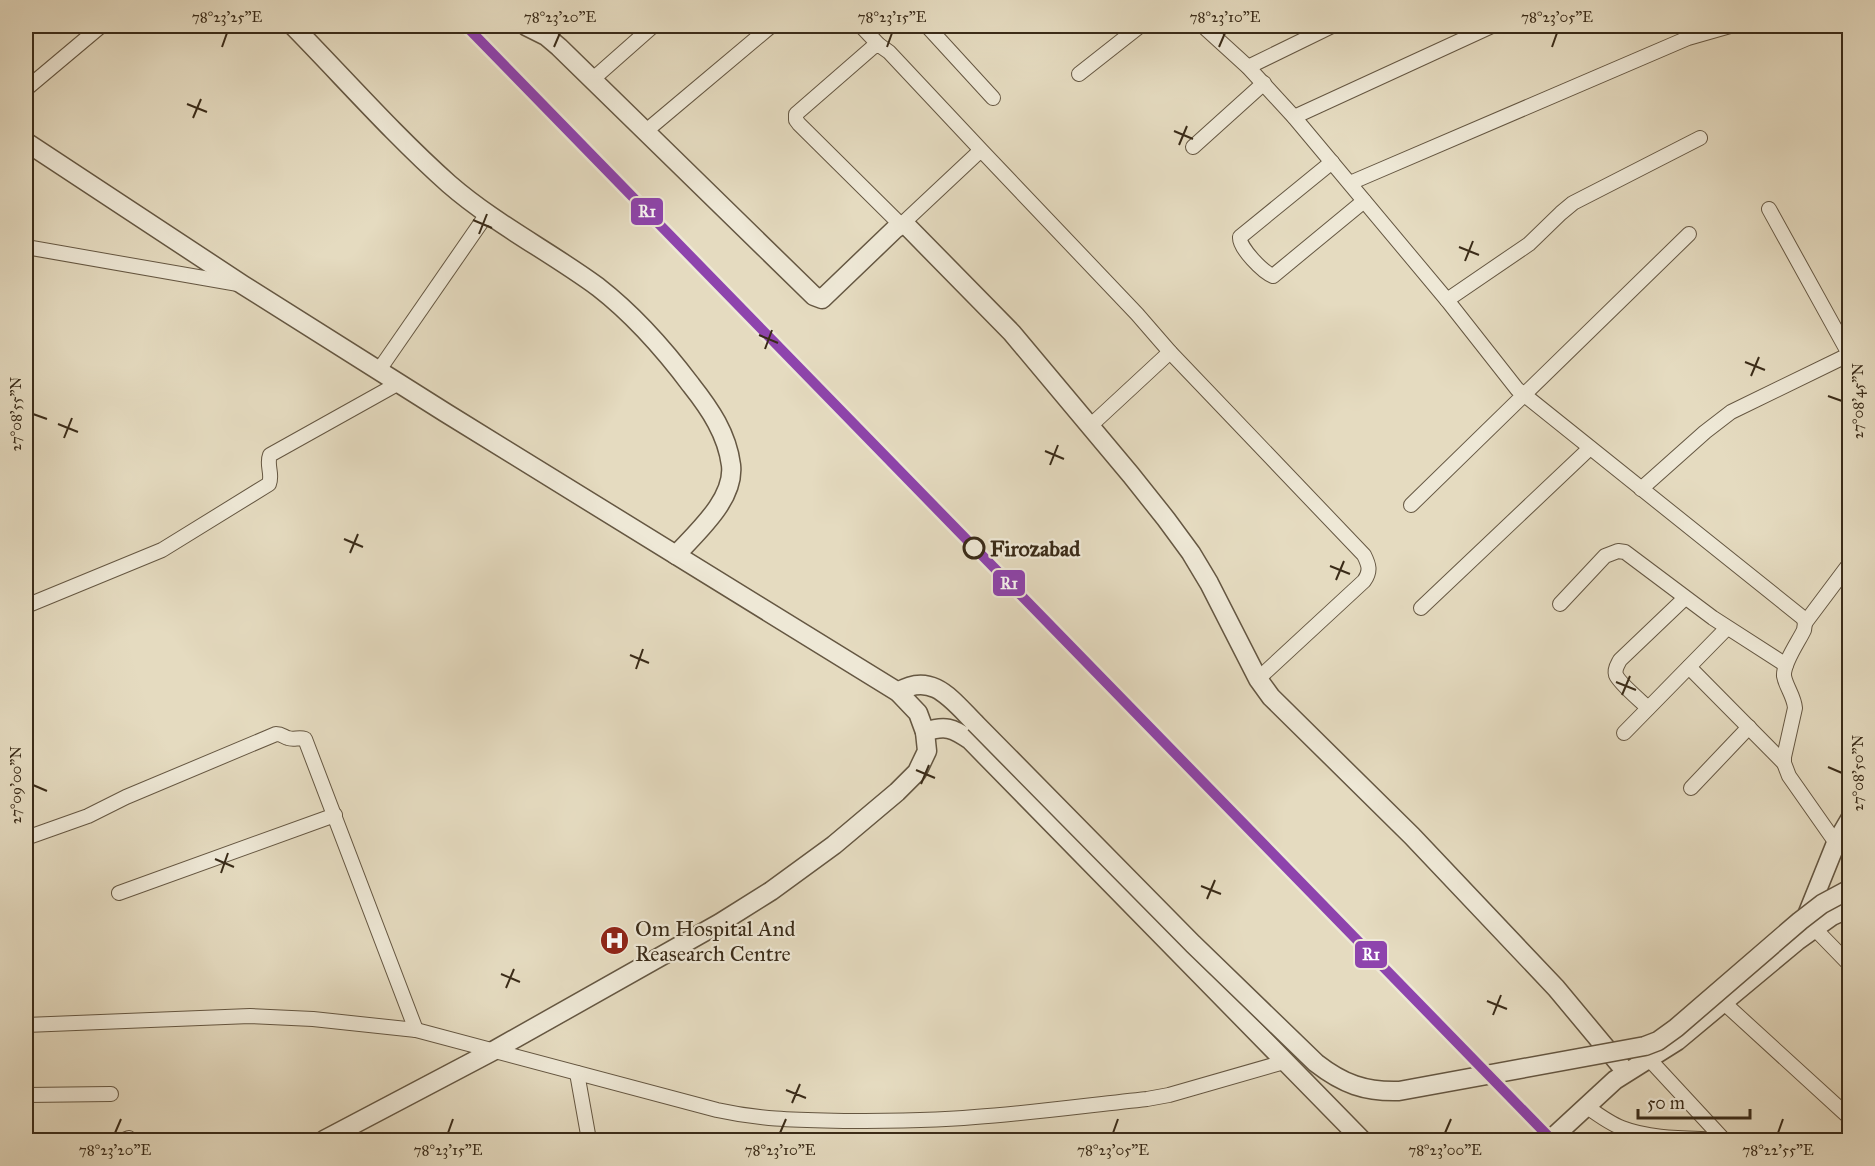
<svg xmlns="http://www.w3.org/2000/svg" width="1875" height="1166" viewBox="0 0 1875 1166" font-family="'IM FELL Great Primer',serif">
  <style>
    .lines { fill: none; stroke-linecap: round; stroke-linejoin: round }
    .minor-casing { stroke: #655742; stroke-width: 16 }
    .tertiary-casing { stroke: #655742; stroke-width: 21 }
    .minor { stroke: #eee8d6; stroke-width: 14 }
    .tertiary { stroke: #eee8d6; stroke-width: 18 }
    .tertiary-bridge-casing { stroke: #655742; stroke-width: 21; stroke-linecap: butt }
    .tertiary-bridge { stroke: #eee8d6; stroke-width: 18 }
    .rail-1-casing { stroke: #eee8d6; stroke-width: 15 }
    .rail-1 { stroke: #8e44ad; stroke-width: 10 }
    .ticks { fill: none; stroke: #3a2b18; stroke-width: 2 }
    .stop-dot { fill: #eee8d6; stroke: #3a2b18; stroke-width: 3 }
    .labels { text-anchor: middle; stroke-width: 4.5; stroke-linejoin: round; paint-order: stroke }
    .stop-label { font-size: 22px; font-weight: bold; fill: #3a2b18; stroke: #eee8d6; text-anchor: start }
    .poi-label { font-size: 22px; fill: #3a2b18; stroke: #eee8d6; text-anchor: start }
    .line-badge { stroke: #eee8d6; stroke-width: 2 }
    .badge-label { font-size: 16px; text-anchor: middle; font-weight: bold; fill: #fff }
    .neatline { fill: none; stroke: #3a2b18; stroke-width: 2 }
    .ticks-label { font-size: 15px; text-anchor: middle; fill: #3a2b18 }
  </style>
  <rect width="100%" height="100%" fill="#e5dbc0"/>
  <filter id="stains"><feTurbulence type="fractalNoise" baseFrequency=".00333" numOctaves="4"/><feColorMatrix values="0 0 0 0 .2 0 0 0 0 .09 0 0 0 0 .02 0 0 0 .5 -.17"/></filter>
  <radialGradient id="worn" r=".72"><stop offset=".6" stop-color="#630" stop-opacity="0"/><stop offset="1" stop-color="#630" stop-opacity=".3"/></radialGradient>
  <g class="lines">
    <defs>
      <g id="minor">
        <path d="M 861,26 L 879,45"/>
        <path d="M 927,26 L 993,98"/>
        <path d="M 1203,26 L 1248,67 L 1294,117 L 1447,300 L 1517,389 L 1803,618 L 1805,623 L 1804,630 C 1799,641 1783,663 1784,676 C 1786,687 1794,696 1795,708 L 1784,757 L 1784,763 L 1789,776 L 1836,843"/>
        <path d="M 1248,67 L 1332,26"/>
        <path d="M 1079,74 L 1140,26"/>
        <path d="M 593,79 L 653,26"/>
        <path d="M 26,89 L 101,26"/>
        <path d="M 1294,117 L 1492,26"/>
        <path d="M 646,131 L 771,26"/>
        <path d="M 1193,147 L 1264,83"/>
        <path d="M 981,150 L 889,52 L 879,45 L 873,47 L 796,114 L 796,120 L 799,124 L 901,225 L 981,150 L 1137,314 L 1170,352 L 1364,555 C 1369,565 1371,571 1364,581 L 1258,679"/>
        <path d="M 1332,162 L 1240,237 C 1239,248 1263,272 1273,276 L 1364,201"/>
        <path d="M 1350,183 L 1688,38 L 1730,26"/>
        <path d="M 26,247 L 238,284"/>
        <path d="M 1447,300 L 1529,244 L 1561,213 L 1573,203 L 1700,138"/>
        <path d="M 379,370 L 487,214"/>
        <path d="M 1089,427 L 1170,352"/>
        <path d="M 1641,489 L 1705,432 L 1731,412 L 1844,357 L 1848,352 L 1769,209"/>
        <path d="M 1411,505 L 1689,234"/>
        <path d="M 1560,604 L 1605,556 L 1618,551 L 1625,552 L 1713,618 L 1786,665"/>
        <path d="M 26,606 L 162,550 L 269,484 C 273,474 266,465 270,455 L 399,383"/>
        <path d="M 1421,608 L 1590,448"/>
        <path d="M 1805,623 L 1850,563"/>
        <path d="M 1689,667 L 1784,763"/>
        <path d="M 1648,708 C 1641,701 1619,683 1616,675 C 1614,669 1618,664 1620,660 L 1685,598"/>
        <path d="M 1624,733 L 1727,628"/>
        <path d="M 1691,788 L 1749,727"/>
        <path d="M 26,838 L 88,816 L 126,797 L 276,734 C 282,734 284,737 288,738 C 294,740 299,737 305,739 L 416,1030"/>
        <path d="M 119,893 L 335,815"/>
        <path d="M 1815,929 L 1850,965"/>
        <path d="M 1723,1002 L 1850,1118"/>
        <path d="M 26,1025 L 250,1016 L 313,1019 L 416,1030 L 717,1110 C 762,1120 798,1120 844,1121 C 888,1121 931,1121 975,1117 C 1033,1113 1090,1105 1147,1099 L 1169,1095 L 1284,1062"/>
        <path d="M 1649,1059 L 1724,1140"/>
        <path d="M 577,1073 L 589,1140"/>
        <path d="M 26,1095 L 111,1094"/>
        <path d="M 1586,1106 C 1597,1114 1609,1123 1622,1128 C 1653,1140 1691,1138 1724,1140"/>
        <path d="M 124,1140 L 129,1138"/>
        <path d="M 1846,1140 L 1850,1137"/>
      </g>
      <g id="tertiary">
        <path d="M 293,26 C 344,78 394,135 449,184 C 495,224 549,251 598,287 C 634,315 664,349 691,385 C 710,409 727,434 731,465 C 735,499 697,532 676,555"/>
        <path d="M 526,26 L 546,36 L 559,47 L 814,296 L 822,299 L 895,229 L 901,225 L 907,226 L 1012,333 L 1131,475 L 1166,519 L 1191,553 L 1209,583 L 1258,679 L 1271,697 L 1412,836 L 1556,988 L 1626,1072"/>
        <path d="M 26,142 L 243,285 L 446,413 L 898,692 L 918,713 L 925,732 L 927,751 L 917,772 L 897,792 L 834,845 L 771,891 L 720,923 L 493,1051 L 324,1140"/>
        <path d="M 898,692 C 932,671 952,700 975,723"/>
        <path d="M 925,732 C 945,725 953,728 970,740 L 1362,1140"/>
        <path d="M 1805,920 L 1836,843 L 1850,819"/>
        <path d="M 1550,1140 L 1615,1080 L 1677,1041 L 1797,941 L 1832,916 L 1850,908"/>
      </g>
    </defs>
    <!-- minor casing -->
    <use href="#minor" class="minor-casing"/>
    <!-- tertiary casing -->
    <use href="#tertiary" class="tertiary-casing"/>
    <!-- minor -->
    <use href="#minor" class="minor"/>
    <!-- tertiary -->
    <use href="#tertiary" class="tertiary"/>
    <defs>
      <path id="tertiary-bridge" d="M 975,723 L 1193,944 L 1316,1063 C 1343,1084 1365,1092 1399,1091 L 1645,1046 L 1658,1041 L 1676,1028 L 1800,921 L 1822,904 L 1850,889"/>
    </defs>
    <!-- tertiary-bridge casing -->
    <use href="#tertiary-bridge" class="tertiary-bridge-casing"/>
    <!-- tertiary-bridge -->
    <use href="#tertiary-bridge" class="tertiary-bridge"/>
    <defs>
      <path id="rail-1" d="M 466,26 L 1552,1140"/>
    </defs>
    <!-- rail-1 casing -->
    <use href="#rail-1" class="rail-1-casing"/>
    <!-- rail-1 -->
    <use href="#rail-1" class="rail-1"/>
  </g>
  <!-- ticks -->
  <path class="ticks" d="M 222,47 L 227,33M 554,47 L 560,33M 887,47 L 892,33M 1219,47 L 1225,33M 1552,47 L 1557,33M 187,104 L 207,112M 193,118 L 201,99M 1174,131 L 1193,139M 1179,145 L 1187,126M 473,220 L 492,228M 479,234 L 487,214M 1459,247 L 1479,255M 1465,261 L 1473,241M 759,335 L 778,343M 765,349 L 772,330M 1745,362 L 1765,370M 1751,376 L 1759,357M 1828,396 L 1842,401M 33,414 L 47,419M 58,424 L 78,432M 64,438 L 72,418M 1045,451 L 1064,459M 1050,465 L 1058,445M 344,539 L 363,547M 350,553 L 358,534M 1330,566 L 1350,574M 1336,580 L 1344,561M 630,655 L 649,663M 636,669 L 643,649M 1616,682 L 1636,690M 1622,695 L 1630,676M 1828,767 L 1842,773M 916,770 L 935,778M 921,784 L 929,765M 33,785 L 47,791M 215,859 L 234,867M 221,873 L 228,853M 1201,886 L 1221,894M 1207,899 L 1215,880M 501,974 L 520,982M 506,988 L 514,969M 1487,1001 L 1507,1009M 1493,1015 L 1501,995M 786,1090 L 806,1098M 792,1103 L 800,1084M 115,1133 L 121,1119M 448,1133 L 453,1119M 780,1133 L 786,1119M 1113,1133 L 1118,1119M 1445,1133 L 1451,1119M 1778,1133 L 1783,1119"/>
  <!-- icons -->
  <defs>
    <symbol id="hospital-disc" viewBox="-11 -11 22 22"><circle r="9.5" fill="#8f2418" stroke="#eee8d6"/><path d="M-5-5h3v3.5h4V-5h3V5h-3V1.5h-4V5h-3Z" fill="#fff"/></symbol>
  </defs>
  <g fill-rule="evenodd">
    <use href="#hospital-disc" x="598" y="924" width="33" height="33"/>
  </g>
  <!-- markers -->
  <circle class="stop-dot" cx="974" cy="548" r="10"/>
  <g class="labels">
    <!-- stop labels -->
    <g class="stop-label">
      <text x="990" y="556">Firozabad</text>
    </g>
    <!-- poi labels -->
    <g class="poi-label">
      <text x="635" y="936">Om Hospital And<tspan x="635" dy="25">Reasearch Centre</tspan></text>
    </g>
  </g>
  <g class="line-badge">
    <rect x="630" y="197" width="34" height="29" rx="6" fill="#8e44ad"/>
    <rect x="992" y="569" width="34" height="28" rx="6" fill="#8e44ad"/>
    <rect x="1354" y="940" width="34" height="29" rx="6" fill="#8e44ad"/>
  </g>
  <g class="badge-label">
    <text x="647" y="217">R1</text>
    <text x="1009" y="589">R1</text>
    <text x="1371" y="960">R1</text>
  </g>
  <!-- margin -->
  <rect width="1875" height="1166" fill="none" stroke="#e5dbc0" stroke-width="66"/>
  <!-- scale -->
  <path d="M1638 1109v9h112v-9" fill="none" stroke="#3a2b18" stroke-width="3"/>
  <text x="1647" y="1109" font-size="18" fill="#3a2b18" stroke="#eee8d6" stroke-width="4.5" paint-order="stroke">50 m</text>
  <rect x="33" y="33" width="1809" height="1100" class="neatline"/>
  <g class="ticks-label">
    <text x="227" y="22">78°23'25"E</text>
    <text x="560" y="22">78°23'20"E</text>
    <text x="892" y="22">78°23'15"E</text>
    <text x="1225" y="22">78°23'10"E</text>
    <text x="1557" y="22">78°23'05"E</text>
    <text transform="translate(1858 401) rotate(-90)" y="5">27°08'45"N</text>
    <text transform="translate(16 414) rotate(-90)" y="5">27°08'55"N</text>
    <text transform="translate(1858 773) rotate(-90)" y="5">27°08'50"N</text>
    <text transform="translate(16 785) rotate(-90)" y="5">27°09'00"N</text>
    <text x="115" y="1155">78°23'20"E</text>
    <text x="448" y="1155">78°23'15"E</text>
    <text x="780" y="1155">78°23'10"E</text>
    <text x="1113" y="1155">78°23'05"E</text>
    <text x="1445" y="1155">78°23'00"E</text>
    <text x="1778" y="1155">78°22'55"E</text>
  </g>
  <rect width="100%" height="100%" filter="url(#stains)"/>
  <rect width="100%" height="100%" fill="url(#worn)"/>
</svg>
